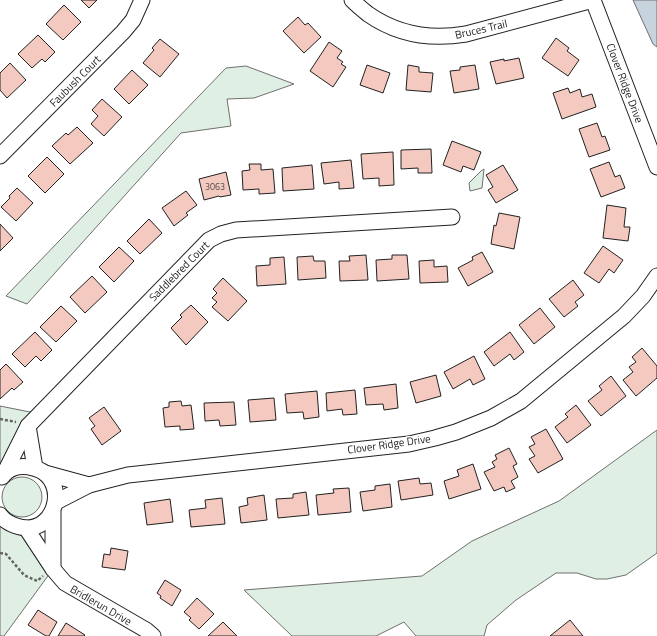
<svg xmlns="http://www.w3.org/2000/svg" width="657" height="636" viewBox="0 0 657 636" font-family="'Titillium Web',sans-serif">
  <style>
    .green { fill: #e0efe3; stroke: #6f6f6f }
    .water { fill: #c7d3dd; stroke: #6f6f6f }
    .building { fill: #f3c9c0; stroke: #222 }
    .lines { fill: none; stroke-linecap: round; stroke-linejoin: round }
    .minor-casing { stroke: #222; stroke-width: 17 }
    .path { stroke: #646464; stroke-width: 2.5; stroke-dasharray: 3 2; stroke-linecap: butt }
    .minor { stroke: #fff; stroke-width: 15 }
    .labels { text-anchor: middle; stroke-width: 3; stroke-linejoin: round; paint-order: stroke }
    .number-label { font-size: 9px; fill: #564c4a }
    .street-label { font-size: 11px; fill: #222; stroke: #fff }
  </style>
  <rect width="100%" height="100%" fill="#fff"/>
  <!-- green -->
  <g class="green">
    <path d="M 246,66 L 294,84 L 254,98 L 227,99 L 231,126 L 181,133 L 27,304 L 6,296 L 226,68 Z"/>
    <path d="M 484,169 L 482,188 L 470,191 L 469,183 L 481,171 Z"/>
    <path d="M 0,406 L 40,414 L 0,476 Z"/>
    <path d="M 657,430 L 657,553 L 626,575 L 607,579 L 596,579 L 577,573 L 556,573 L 516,600 L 487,625 L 484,636 L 416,636 L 404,622 L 376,636 L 292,636 L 244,590 L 422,576 L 472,541 L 559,501 Z"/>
    <circle cx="22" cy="497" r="20"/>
    <path d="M 0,519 L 26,528 L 53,569 L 4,636 L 0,636 Z"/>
  </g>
  <!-- water -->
  <path class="water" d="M 633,0 L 657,0 L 657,47 L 653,44 Z"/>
  <!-- building -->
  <g class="building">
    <path d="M 81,0 L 97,0 L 89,8 Z"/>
    <path d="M 64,5 L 81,22 L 63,40 L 46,24 Z"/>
    <path d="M 298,17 L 305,25 L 308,23 L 321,37 L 304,53 L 283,31 Z"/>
    <path d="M 38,35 L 55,52 L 45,62 L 42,59 L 32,68 L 18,54 Z"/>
    <path d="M 556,38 L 569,48 L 567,51 L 579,60 L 568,76 L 542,58 Z"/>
    <path d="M 160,39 L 179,54 L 160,77 L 143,63 L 154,50 L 152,48 Z"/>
    <path d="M 329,42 L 342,51 L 337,58 L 343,62 L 341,64 L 346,67 L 333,87 L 310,71 Z"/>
    <path d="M 519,58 L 524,78 L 496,84 L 490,62 L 504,59 L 504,61 Z"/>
    <path d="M 10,63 L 26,80 L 7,98 L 0,90 L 0,73 Z"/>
    <path d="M 367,65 L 390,73 L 383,93 L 360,85 Z"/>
    <path d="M 408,65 L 419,67 L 419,72 L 433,73 L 431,92 L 406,90 Z"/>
    <path d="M 475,65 L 479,89 L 454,93 L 450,71 L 460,70 L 460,67 Z"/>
    <path d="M 132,70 L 148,85 L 129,104 L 114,89 Z"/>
    <path d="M 568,88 L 570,93 L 580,89 L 582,97 L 592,94 L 596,107 L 562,119 L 553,93 Z"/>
    <path d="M 102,99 L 122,117 L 104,136 L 91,124 L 98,116 L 92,110 Z"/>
    <path d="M 597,123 L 602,137 L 605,136 L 610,150 L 589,157 L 579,129 Z"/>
    <path d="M 77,127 L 93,143 L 70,164 L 52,146 L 66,133 L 68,135 Z"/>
    <path d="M 452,141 L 481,152 L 474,170 L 463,166 L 461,172 L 443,165 Z"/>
    <path d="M 431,149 L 432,173 L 418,173 L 418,168 L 401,169 L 401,150 Z"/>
    <path d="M 393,152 L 394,185 L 379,186 L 379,178 L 363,179 L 361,154 Z"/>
    <path d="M 47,157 L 64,174 L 45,193 L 28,176 Z"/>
    <path d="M 351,160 L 354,188 L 339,189 L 339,182 L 324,184 L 321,163 Z"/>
    <path d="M 609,162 L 615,177 L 620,175 L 625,188 L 601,197 L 590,169 Z"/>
    <path d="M 249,164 L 261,164 L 261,170 L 273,169 L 275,193 L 259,194 L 259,189 L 243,190 L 242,171 L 250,170 Z"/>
    <path d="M 312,165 L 314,189 L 283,191 L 282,168 Z"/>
    <path d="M 503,165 L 518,190 L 496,203 L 488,190 L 493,187 L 486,175 Z"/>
    <path d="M 226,172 L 231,195 L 220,197 L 219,196 L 204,200 L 199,179 Z"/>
    <path d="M 17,188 L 33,203 L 16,221 L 1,207 L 10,198 L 9,196 Z"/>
    <path d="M 186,191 L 197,205 L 186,213 L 188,215 L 174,226 L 162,208 Z"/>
    <path d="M 607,205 L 626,208 L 624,227 L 630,227 L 628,241 L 603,238 Z"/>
    <path d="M 499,213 L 520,217 L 514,249 L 491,244 L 494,225 L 496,226 Z"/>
    <path d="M 149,219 L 162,233 L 140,254 L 127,241 Z"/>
    <path d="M 0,224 L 13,238 L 0,251 Z"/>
    <path d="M 603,246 L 623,260 L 614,273 L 609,269 L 599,283 L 584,273 Z"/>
    <path d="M 119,247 L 134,261 L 114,282 L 99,267 Z"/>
    <path d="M 482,252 L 493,272 L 468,286 L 458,268 L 473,260 L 472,257 Z"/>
    <path d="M 366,255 L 368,280 L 340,281 L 339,261 L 350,261 L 349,256 Z"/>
    <path d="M 392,255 L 407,255 L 409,279 L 377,281 L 376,260 L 392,259 Z"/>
    <path d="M 313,256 L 314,261 L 325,261 L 326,278 L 298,280 L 297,257 Z"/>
    <path d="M 284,257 L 286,284 L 257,286 L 256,266 L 270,265 L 270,258 Z"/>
    <path d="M 434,260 L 434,267 L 447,266 L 448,282 L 420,283 L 419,261 Z"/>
    <path d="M 92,276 L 107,292 L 85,313 L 70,297 Z"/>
    <path d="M 223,278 L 247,301 L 228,321 L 212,307 L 217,302 L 212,298 L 217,293 L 213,289 Z"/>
    <path d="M 573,280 L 584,295 L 575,302 L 578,306 L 564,317 L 549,299 Z"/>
    <path d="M 191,305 L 208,322 L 186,345 L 171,328 L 182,317 L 180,315 Z"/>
    <path d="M 61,306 L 77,321 L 56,342 L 40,327 Z"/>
    <path d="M 540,308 L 555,327 L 534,344 L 519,325 Z"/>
    <path d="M 35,332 L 52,350 L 41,361 L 36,356 L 25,367 L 12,354 Z"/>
    <path d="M 510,332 L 524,352 L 514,360 L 510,354 L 494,366 L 484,352 Z"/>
    <path d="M 642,348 L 657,366 L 657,378 L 636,396 L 623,380 L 633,372 L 629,367 L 636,362 L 632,357 Z"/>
    <path d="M 474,356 L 485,379 L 473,385 L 470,379 L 453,389 L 444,372 Z"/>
    <path d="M 6,364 L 23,382 L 14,390 L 12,388 L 0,399 L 0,370 Z"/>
    <path d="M 436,375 L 441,396 L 416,403 L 410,382 Z"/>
    <path d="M 611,376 L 626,396 L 601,416 L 588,401 L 602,390 L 599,386 Z"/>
    <path d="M 396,384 L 398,408 L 384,410 L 383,404 L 366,405 L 364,388 Z"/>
    <path d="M 355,390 L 357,414 L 343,415 L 342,409 L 327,411 L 326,393 Z"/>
    <path d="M 317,391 L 319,417 L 304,419 L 303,412 L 287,413 L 285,394 Z"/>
    <path d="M 274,398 L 276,420 L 250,422 L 248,400 Z"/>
    <path d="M 181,401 L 182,406 L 191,405 L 194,429 L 180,430 L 180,426 L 165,427 L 163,408 L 169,407 L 169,402 Z"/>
    <path d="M 234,402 L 236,425 L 220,426 L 219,420 L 205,421 L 204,403 Z"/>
    <path d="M 576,405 L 591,425 L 567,443 L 555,427 L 568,417 L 565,414 Z"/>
    <path d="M 104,407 L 121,431 L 102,445 L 91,429 L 95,426 L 89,418 Z"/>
    <path d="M 546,429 L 563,459 L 538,473 L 529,459 L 535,456 L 529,447 L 535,444 L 531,437 Z"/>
    <path d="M 509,448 L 517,464 L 513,466 L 518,477 L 511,481 L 515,488 L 506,492 L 504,487 L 494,491 L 484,472 L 495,467 L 492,462 L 497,459 L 495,455 Z"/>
    <path d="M 473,464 L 481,489 L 449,499 L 444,481 L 459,476 L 457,470 Z"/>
    <path d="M 419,478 L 420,484 L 431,483 L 433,495 L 401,500 L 398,481 Z"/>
    <path d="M 390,484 L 392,507 L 363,511 L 360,492 L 375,490 L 375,486 Z"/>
    <path d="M 349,488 L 351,512 L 318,515 L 316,495 L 334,493 L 333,489 Z"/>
    <path d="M 306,492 L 309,515 L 278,518 L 276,499 L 293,498 L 293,494 Z"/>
    <path d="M 264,495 L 267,520 L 241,523 L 239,507 L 248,505 L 247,498 Z"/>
    <path d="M 222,498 L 225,524 L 191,527 L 189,510 L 206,508 L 205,500 Z"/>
    <path d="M 170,499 L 173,522 L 147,525 L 144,503 Z"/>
    <path d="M 111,548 L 128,551 L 125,570 L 102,567 L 104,554 L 110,555 Z"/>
    <path d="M 165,580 L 181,590 L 172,606 L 160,598 L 161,596 L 157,593 Z"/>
    <path d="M 197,598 L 214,614 L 199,629 L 189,620 L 191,618 L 184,612 Z"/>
    <path d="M 38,610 L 57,622 L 49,636 L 46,636 L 28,625 Z"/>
    <path d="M 570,620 L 583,636 L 550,636 Z"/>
    <path d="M 223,622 L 237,636 L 208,636 Z"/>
    <path d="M 66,623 L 85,635 L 84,636 L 58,636 Z"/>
  </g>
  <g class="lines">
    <defs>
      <g id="minor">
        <path d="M 352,0 C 357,5 363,10 368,14 C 398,35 431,40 466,34 L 593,0"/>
        <path d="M 593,0 L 657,167"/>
        <path d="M 0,156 L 123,32 L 133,20 L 142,0"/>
        <path d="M 28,426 L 35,468"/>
        <path d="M 45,473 L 89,485"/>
        <path d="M 4,474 L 28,426 L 209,240 L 221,234 L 236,230 L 452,217"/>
        <path d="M 56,502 L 89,485 L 128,475 L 409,444 L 435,438 L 456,432 L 491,418 L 521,401 L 624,316 L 643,296 L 657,276"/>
        <path d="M 53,512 L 53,569"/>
        <path d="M 0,515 C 5,522 12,525 20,527 C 58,536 72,473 29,467 C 19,465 8,468 2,477"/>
        <path d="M 26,528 L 53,569 L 65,583 L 146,630 L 153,636"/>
      </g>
    </defs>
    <!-- minor casing -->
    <use href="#minor" class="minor-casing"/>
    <!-- path -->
    <g class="path">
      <path d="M 0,419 L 16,422"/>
      <path d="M 0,553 L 6,554 L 24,575 L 37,581 L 43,576"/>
    </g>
    <!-- minor -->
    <use href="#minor" class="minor"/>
  </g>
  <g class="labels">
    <!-- number labels -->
    <g class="number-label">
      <text x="215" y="190">3063</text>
    </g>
    <!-- street labels -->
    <g class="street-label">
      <text transform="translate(481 29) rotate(-13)" y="4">Bruces Trail</text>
      <text transform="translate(75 81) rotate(-45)" y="4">Faubush Court</text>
      <text transform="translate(625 83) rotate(69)" y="4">Clover Ridge Drive</text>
      <text transform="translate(179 271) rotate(-45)" y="4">Saddlebred Court</text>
      <text transform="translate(389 444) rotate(-8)" y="4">Clover Ridge Drive</text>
      <text transform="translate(101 605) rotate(30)" y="4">Bridlerun Drive</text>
    </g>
  </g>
</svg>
